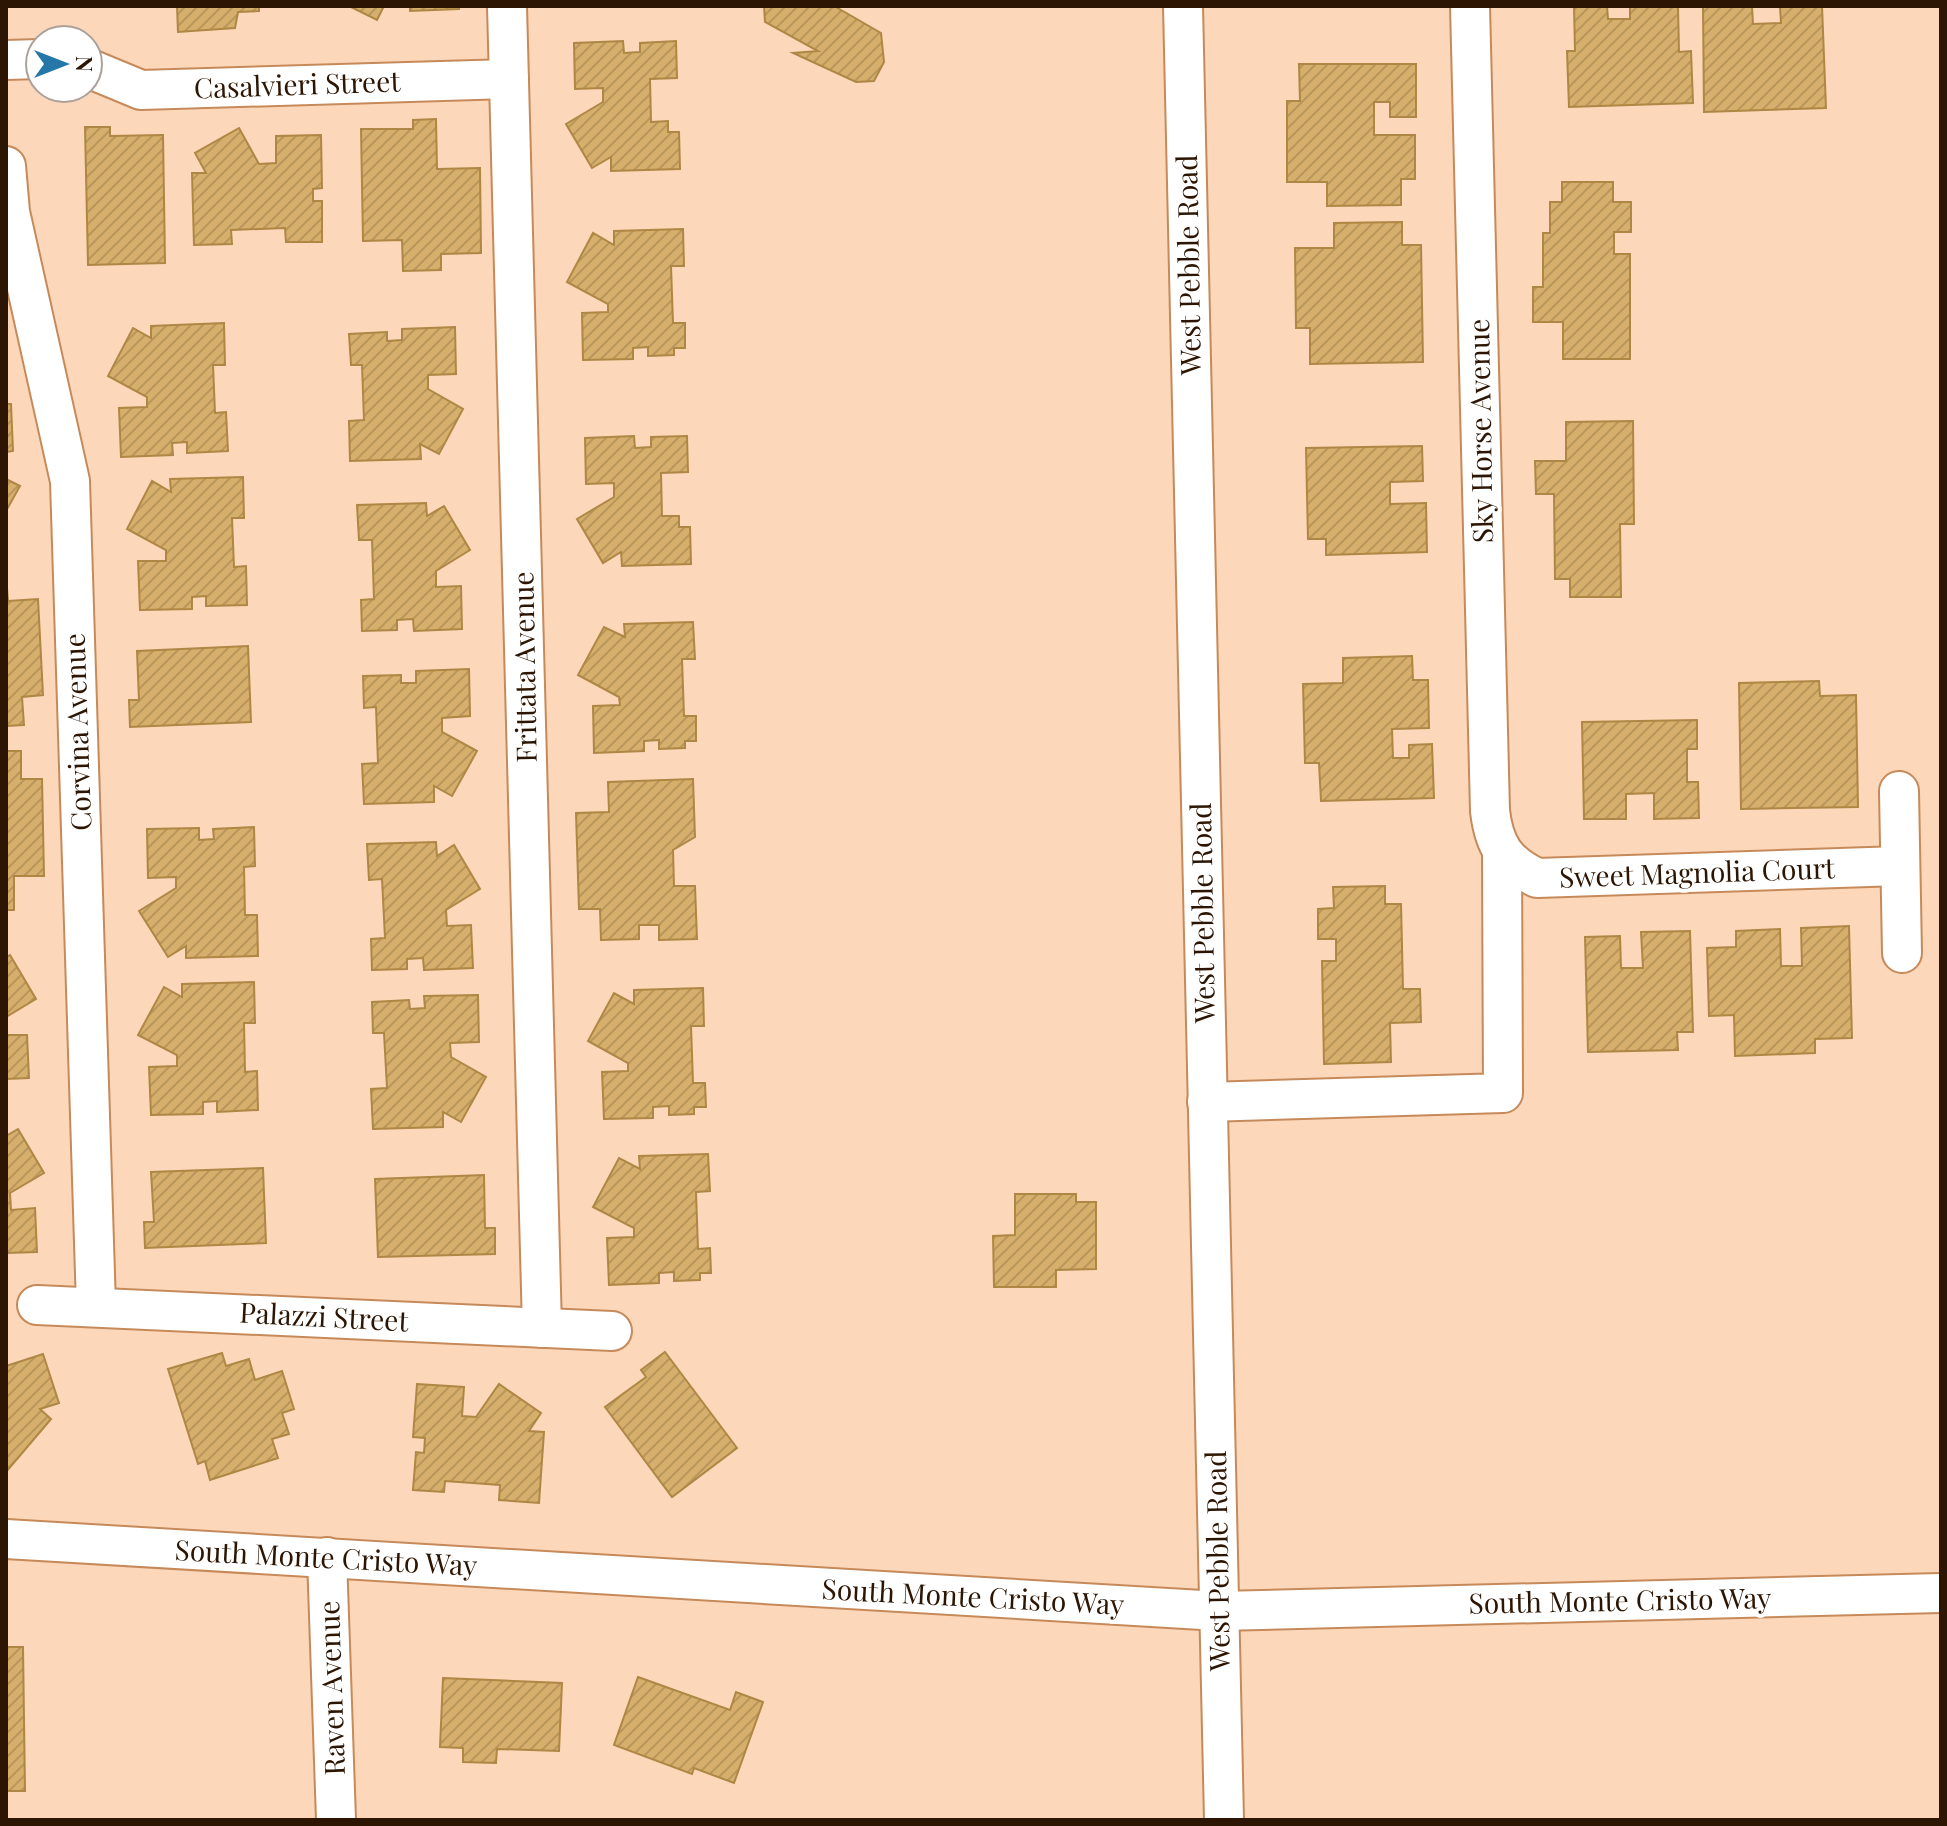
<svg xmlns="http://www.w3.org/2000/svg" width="1947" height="1826" viewBox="0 0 1947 1826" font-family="'Playfair Display',serif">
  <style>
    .building { fill: url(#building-hatch); stroke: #ae8744; stroke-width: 2 }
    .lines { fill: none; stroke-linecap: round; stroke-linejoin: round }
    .minor-casing { stroke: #c68a5a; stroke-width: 42 }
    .minor { stroke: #fff; stroke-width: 38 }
    .labels { text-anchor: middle; stroke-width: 8; stroke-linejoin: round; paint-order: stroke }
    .street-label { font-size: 28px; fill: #2c1502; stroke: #fff }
  </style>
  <defs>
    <pattern id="building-hatch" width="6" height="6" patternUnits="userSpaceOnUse" patternTransform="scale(2)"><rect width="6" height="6" fill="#d7af6c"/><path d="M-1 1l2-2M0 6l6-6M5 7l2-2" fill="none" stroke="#b9965c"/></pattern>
  </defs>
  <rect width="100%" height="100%" fill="#fdd7ba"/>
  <!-- building -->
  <g class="building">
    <path d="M 177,6 L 259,6 L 259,11 L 238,12 L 235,28 L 178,32 Z"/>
    <path d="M 349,6 L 384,6 L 377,20 Z"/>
    <path d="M 410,6 L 459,6 L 459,9 L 410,11 Z"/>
    <path d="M 764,6 L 834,6 L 881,33 L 884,62 L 874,81 L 856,82 L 793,53 L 818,51 L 765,22 Z"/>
    <path d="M 1574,6 L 1607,6 L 1608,19 L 1630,19 L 1630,6 L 1678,6 L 1679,52 L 1691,51 L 1693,103 L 1569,107 L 1567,51 L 1575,51 Z"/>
    <path d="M 1703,6 L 1752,6 L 1753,24 L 1781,23 L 1780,7 L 1768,6 L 1822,6 L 1826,108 L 1704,112 Z"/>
    <path d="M 623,41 L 624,53 L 640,52 L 640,43 L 676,41 L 677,78 L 650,79 L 651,122 L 668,121 L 668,132 L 679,132 L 680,169 L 611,171 L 611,157 L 592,168 L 566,124 L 603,102 L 603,88 L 575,89 L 574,43 Z"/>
    <path d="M 1299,64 L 1416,64 L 1416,117 L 1390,117 L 1390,102 L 1374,102 L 1374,135 L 1415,135 L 1415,179 L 1401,179 L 1401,205 L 1327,206 L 1327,182 L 1287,182 L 1287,101 L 1300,101 Z"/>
    <path d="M 436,119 L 437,169 L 480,168 L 481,253 L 441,254 L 441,270 L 403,271 L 402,240 L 363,241 L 361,129 L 413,129 L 413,120 Z"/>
    <path d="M 85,127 L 110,127 L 110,136 L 163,135 L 165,263 L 88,265 Z"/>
    <path d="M 239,128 L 259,164 L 276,163 L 276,136 L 321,135 L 322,188 L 313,189 L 313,201 L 322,201 L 322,242 L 286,242 L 285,228 L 231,230 L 232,244 L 194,245 L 192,173 L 206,173 L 195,153 Z"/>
    <path d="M 1562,182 L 1613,182 L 1613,202 L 1631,202 L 1631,232 L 1614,232 L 1614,254 L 1630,254 L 1630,359 L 1563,359 L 1563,322 L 1533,322 L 1533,287 L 1543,287 L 1543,233 L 1550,233 L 1550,202 L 1562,202 Z"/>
    <path d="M 1402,222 L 1402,245 L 1421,245 L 1423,362 L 1310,364 L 1310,328 L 1296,328 L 1295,248 L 1334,248 L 1334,223 Z"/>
    <path d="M 683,229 L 684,266 L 671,266 L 673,323 L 685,323 L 685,348 L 674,348 L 674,355 L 648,356 L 648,347 L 633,348 L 633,359 L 583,360 L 582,313 L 608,312 L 608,304 L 567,282 L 593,233 L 614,245 L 614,231 Z"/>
    <path d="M 224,323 L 225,365 L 213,365 L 215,413 L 226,412 L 228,451 L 187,453 L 187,442 L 172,443 L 173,455 L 121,457 L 119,408 L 147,407 L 147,397 L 108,376 L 133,328 L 151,338 L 151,326 Z"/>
    <path d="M 455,327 L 456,374 L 428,375 L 428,389 L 463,409 L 439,454 L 420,444 L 421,459 L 350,461 L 349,421 L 364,420 L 362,365 L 351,365 L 349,334 L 387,332 L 387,341 L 402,340 L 402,329 Z"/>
    <path d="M 6,404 L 11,404 L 13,451 L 6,452 Z"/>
    <path d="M 1633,421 L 1634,524 L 1620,524 L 1621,597 L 1570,597 L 1570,579 L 1555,579 L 1554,494 L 1536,494 L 1535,461 L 1566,461 L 1566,422 Z"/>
    <path d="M 634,436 L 635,448 L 651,447 L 651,437 L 687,436 L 688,472 L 661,473 L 662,516 L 679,516 L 679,527 L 690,527 L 691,564 L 622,566 L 621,552 L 603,563 L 577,519 L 614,497 L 614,483 L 586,484 L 585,438 Z"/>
    <path d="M 1422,446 L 1423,481 L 1390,482 L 1390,504 L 1426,503 L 1427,552 L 1326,555 L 1326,539 L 1308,539 L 1306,448 Z"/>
    <path d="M 243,477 L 244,518 L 232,518 L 234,567 L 246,566 L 247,605 L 206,606 L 206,596 L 192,597 L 192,609 L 140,610 L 138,561 L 166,561 L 166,550 L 127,529 L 152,481 L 171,492 L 170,479 Z"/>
    <path d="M 6,479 L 20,486 L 6,511 Z"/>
    <path d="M 426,503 L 427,516 L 444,506 L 470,550 L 436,571 L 436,587 L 461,586 L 462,629 L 414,631 L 413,619 L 397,620 L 397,630 L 362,631 L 361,600 L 374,599 L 372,540 L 359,540 L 357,505 Z"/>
    <path d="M 6,576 L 8,601 L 38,599 L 43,695 L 22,697 L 24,725 L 6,726 Z"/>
    <path d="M 693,622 L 695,659 L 682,659 L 684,716 L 696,716 L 696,741 L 685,741 L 685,748 L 659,749 L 659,740 L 644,741 L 644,751 L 594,753 L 593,706 L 620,705 L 619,697 L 578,675 L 604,627 L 625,637 L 624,624 Z"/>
    <path d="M 248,646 L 251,722 L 130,727 L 129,700 L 139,700 L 137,651 Z"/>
    <path d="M 1412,656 L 1413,680 L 1428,680 L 1429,728 L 1392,729 L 1393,758 L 1409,758 L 1409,745 L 1432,744 L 1434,798 L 1321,801 L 1319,763 L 1305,763 L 1303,684 L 1343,683 L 1343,658 Z"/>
    <path d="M 469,669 L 470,716 L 442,718 L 442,732 L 477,751 L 452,796 L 434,786 L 434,802 L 364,804 L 362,764 L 378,763 L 376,707 L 364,708 L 363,676 L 401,675 L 401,683 L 416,683 L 416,671 Z"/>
    <path d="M 1819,681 L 1820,696 L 1856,695 L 1858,807 L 1741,809 L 1739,683 Z"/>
    <path d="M 1697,720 L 1697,749 L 1687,749 L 1687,782 L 1698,782 L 1699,818 L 1654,819 L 1654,793 L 1626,794 L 1626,819 L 1584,819 L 1582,722 Z"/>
    <path d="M 6,751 L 21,751 L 21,779 L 42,779 L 44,876 L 14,876 L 14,910 L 6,910 Z"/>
    <path d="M 693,779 L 695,837 L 673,850 L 674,886 L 695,886 L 697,939 L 659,940 L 659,925 L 639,925 L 639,939 L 601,940 L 600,909 L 579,909 L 576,813 L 609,812 L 608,782 Z"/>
    <path d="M 254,827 L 255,866 L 244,867 L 245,915 L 257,915 L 258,956 L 186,958 L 186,946 L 168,957 L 139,911 L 176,888 L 176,877 L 148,878 L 147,829 L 199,828 L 199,840 L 214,839 L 213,829 Z"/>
    <path d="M 436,842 L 437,856 L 454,845 L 480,889 L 446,910 L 447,926 L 471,925 L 473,968 L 424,970 L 423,958 L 407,959 L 407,969 L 372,970 L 371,939 L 385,938 L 382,879 L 369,880 L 367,844 Z"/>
    <path d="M 1385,886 L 1385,904 L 1401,904 L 1403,989 L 1420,989 L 1421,1022 L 1390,1023 L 1391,1062 L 1324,1064 L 1322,961 L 1336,961 L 1336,939 L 1318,939 L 1318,909 L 1334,908 L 1333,887 Z"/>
    <path d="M 1849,926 L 1852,1038 L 1815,1039 L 1815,1053 L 1735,1056 L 1734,1015 L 1709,1016 L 1707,948 L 1736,947 L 1736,931 L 1780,929 L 1781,966 L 1802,966 L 1801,928 Z"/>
    <path d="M 1690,931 L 1693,1032 L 1677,1032 L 1678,1050 L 1588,1052 L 1585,937 L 1620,936 L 1621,968 L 1643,968 L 1641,932 Z"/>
    <path d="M 10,955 L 36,999 L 6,1017 L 6,957 Z"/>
    <path d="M 254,982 L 255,1023 L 244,1023 L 245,1072 L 257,1071 L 258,1110 L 217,1112 L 217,1101 L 203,1102 L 203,1114 L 151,1115 L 149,1067 L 177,1066 L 177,1055 L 138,1035 L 164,987 L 182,997 L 182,984 Z"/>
    <path d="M 703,988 L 704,1026 L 691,1026 L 693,1083 L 705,1083 L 706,1107 L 694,1107 L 694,1114 L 669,1115 L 669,1106 L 653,1107 L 653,1118 L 604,1119 L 602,1072 L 628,1071 L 628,1063 L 588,1041 L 614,993 L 634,1004 L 634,990 Z"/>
    <path d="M 478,995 L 479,1042 L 450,1043 L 451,1057 L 486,1077 L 461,1122 L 443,1112 L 443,1127 L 373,1129 L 371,1089 L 387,1088 L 384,1033 L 373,1033 L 372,1002 L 409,1000 L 410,1009 L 425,1008 L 424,996 Z"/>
    <path d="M 6,1035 L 27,1035 L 29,1078 L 6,1079 Z"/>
    <path d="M 18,1129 L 44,1173 L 10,1193 L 11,1210 L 35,1208 L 37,1252 L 6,1253 L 6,1136 Z"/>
    <path d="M 708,1154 L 710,1191 L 696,1192 L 698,1249 L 710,1248 L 711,1273 L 700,1273 L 700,1280 L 674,1281 L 674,1272 L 659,1273 L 659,1283 L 609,1285 L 607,1238 L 634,1237 L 634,1228 L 593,1207 L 619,1158 L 640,1169 L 639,1156 Z"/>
    <path d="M 263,1168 L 266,1243 L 145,1248 L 144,1222 L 154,1222 L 151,1172 Z"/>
    <path d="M 484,1175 L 485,1228 L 495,1228 L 495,1254 L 378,1257 L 375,1179 Z"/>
    <path d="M 1015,1194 L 1076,1194 L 1076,1202 L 1096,1202 L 1096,1269 L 1056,1270 L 1056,1287 L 994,1287 L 993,1236 L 1015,1235 Z"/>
    <path d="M 665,1352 L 737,1448 L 672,1497 L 605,1407 L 646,1377 L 641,1370 Z"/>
    <path d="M 222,1353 L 226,1366 L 249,1359 L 255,1380 L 282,1371 L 294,1409 L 282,1413 L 289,1434 L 272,1439 L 278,1458 L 210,1480 L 205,1461 L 198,1464 L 168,1369 Z"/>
    <path d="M 43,1354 L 59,1403 L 40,1409 L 51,1419 L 6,1472 L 6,1366 Z"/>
    <path d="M 417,1384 L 464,1387 L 462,1416 L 476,1417 L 499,1384 L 541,1413 L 529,1431 L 544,1432 L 539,1503 L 499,1500 L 500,1485 L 445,1481 L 444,1492 L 413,1490 L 416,1452 L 424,1453 L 425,1438 L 413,1437 Z"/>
    <path d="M 6,1647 L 23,1647 L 25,1791 L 6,1791 Z"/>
    <path d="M 638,1677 L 730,1710 L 736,1692 L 763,1702 L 734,1783 L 694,1768 L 692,1774 L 614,1745 Z"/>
    <path d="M 443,1678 L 562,1683 L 559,1751 L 497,1749 L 496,1763 L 463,1762 L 463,1748 L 440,1747 Z"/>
  </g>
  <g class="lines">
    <defs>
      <g id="minor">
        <path d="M 507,6 L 542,1328"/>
        <path d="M 1183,6 L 1224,1820"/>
        <path d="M 1470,6 L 1490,811 C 1494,845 1505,863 1537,878 L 1900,866"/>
        <path d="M 6,60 L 40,59"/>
        <path d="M 88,68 L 141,90 L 509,79"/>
        <path d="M 6,166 L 10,212 L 70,481 L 96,1306"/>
        <path d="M 1899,791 L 1902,953"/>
        <path d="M 1207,1102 L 1503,1093 L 1502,853"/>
        <path d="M 37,1305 L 612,1331"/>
        <path d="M 6,1539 L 1219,1611 L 1941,1593"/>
        <path d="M 327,1557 L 336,1820"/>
      </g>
    </defs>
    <!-- minor casing -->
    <use href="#minor" class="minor-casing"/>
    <!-- minor -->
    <use href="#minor" class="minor"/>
  </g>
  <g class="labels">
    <!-- street labels -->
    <g class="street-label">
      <text transform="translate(297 85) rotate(-2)" y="10">Casalvieri Street</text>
      <text transform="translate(1189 265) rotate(-91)" y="10">West Pebble Road</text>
      <text transform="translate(1481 431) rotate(-91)" y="10">Sky Horse Avenue</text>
      <text transform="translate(525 667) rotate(-91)" y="10">Frittata Avenue</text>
      <text transform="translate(78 732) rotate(-92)" y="10">Corvina Avenue</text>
      <text transform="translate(1697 873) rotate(-2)" y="10">Sweet Magnolia Court</text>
      <text transform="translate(1203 913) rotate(-91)" y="10">West Pebble Road</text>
      <text transform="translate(324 1317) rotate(3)" y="10">Palazzi Street</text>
      <text transform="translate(326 1558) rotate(3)" y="10">South Monte Cristo Way</text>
      <text transform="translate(1218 1561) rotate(-91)" y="10">West Pebble Road</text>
      <text transform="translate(973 1597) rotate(3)" y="10">South Monte Cristo Way</text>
      <text transform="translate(1620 1601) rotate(-1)" y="10">South Monte Cristo Way</text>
      <text transform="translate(332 1688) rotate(-92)" y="10">Raven Avenue</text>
    </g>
  </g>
  <!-- border -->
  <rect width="1947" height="1826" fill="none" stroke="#2c1502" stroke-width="16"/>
  <!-- north arrow -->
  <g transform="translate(64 64) rotate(90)"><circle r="38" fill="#ffffff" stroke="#aba19a" stroke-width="2"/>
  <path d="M0-6L14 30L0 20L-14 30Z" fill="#2477a8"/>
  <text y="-12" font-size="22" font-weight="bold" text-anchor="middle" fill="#2c1502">N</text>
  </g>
</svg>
